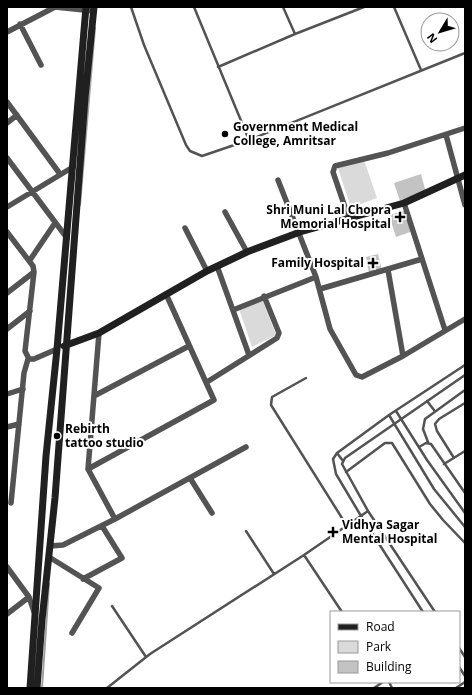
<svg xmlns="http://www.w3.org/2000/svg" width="472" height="695" font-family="'Open Sans',sans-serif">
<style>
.green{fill:#dadada}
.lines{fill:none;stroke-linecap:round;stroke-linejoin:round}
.stream{stroke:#a1a1a1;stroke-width:2}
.building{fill:#c3c3c3}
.lane{stroke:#535353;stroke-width:2.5}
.street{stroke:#535353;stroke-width:5.5}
.secondary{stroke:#202020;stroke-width:7}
.poi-dot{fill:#000;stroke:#fff;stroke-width:1.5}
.labels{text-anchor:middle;stroke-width:4;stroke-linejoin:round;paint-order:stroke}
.poi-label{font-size:12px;font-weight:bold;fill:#000;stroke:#fff;text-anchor:start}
</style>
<rect width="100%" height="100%" fill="#fff"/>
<path class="green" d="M364 160 377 198 351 208 338 168Z
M263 301 276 335 252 347 239 309Z"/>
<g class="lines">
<path class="stream" d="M80 205 95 28
M42 688 49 584"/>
</g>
<path class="building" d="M421 174 426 193 400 201 394 183Z
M406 210 413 231 396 237 389 215Z
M378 254 382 270 369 273 366 257Z"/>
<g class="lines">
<path class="lane" d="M131 7 144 45 186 145 190 151 202 156 249 140 465 53
M194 7 249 140
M283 7 295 34
M394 7 421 70
M218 67 295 34 364 7
M306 378 272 397 271 405 347 526
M427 401 434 410
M396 411 427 460 465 513
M389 415 434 489 465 527
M428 442 423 429 425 419 465 390
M419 447 426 443 431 444 465 493
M337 453 343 461
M454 458 437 431 435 424 439 419 465 403
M444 464 465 451
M346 472 385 443H392L430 504 443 520 465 543
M246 531 274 574
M304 555 342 612
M112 606 146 657
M423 612 361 516 336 474 333 459 337 453 389 415 465 365
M435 612 368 511 342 464 345 458 465 375
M459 648 465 657
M459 667 465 676
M389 682 392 688
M107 688 150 654 304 555 368 511
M374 688 383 682
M456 688 465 682"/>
<path class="street" d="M20 24 41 65
M7 32 55 7 94 11
M7 102 60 174
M7 123 17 115
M446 135 465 205
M7 158 67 238
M278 180 316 277 330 329 356 375 362 377 403 356 465 319
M404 203 445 330
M7 207 73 167
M225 212 247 252
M349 219 333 172 335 166 388 153 465 128
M185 228 207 271
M7 232 33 266 34 272 25 351 29 359H34L57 349
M30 260 55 223
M217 266 249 355
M388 270 403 356
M320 289 422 259
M7 293 34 272
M233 310 316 277
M7 329 30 311
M99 333 88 469 115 519
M207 382 277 338 279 333 264 296
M7 394 23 389
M94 396 189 346
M7 427 19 424
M88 469 214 400 166 294
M190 478 212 513
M11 503 24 373 28 359
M50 546 63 545 115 519 246 447
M49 557 99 588 72 633
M7 567 29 597 34 612
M83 579 122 558 102 526
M7 614 29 597"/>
<path class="secondary" d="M64 346 99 333 207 271 247 252 300 232 404 203 465 175
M30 688 46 456 57 349 86 7
M37 688 42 620 55 498 85 98 94 7"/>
</g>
<g class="poi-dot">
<circle cx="225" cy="134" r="4"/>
<path d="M398 211h4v4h4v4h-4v4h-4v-4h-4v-4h4z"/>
<path d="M371 257h4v4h4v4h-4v4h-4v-4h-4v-4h4z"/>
<circle cx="57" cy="436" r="4"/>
<path d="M331 526h4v4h4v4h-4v4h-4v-4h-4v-4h4z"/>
</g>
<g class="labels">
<g class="poi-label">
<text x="233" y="131">Government Medical<tspan x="233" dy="14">College, Amritsar</tspan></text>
<text x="391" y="214" text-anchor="end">Shri Muni Lal Chopra<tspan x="391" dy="14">Memorial Hospital</tspan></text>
<text x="364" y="267" text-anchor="end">Family Hospital</text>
<text x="65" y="433">Rebirth<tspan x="65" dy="14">tattoo studio</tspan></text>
<text x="342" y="529">Vidhya Sagar<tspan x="342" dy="14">Mental Hospital</tspan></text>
</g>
</g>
<rect width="472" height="695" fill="none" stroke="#000000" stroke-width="16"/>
<rect x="330" y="611" width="130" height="72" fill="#ffffff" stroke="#999999"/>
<rect x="338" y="624" width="20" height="6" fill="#202020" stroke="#999999"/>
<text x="366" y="631" font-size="12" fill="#000000">Road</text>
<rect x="338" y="641" width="20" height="12" fill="#dadada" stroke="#999999"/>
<text x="366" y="651" font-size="12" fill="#000000">Park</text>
<rect x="338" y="661" width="20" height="12" fill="#c3c3c3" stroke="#999999"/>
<text x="366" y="671" font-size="12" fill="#000000">Building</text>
<g transform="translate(440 32) rotate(232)"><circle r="19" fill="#ffffff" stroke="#999999"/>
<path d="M0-3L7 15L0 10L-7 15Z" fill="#000000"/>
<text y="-6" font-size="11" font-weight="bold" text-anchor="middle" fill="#000000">N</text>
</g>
</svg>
